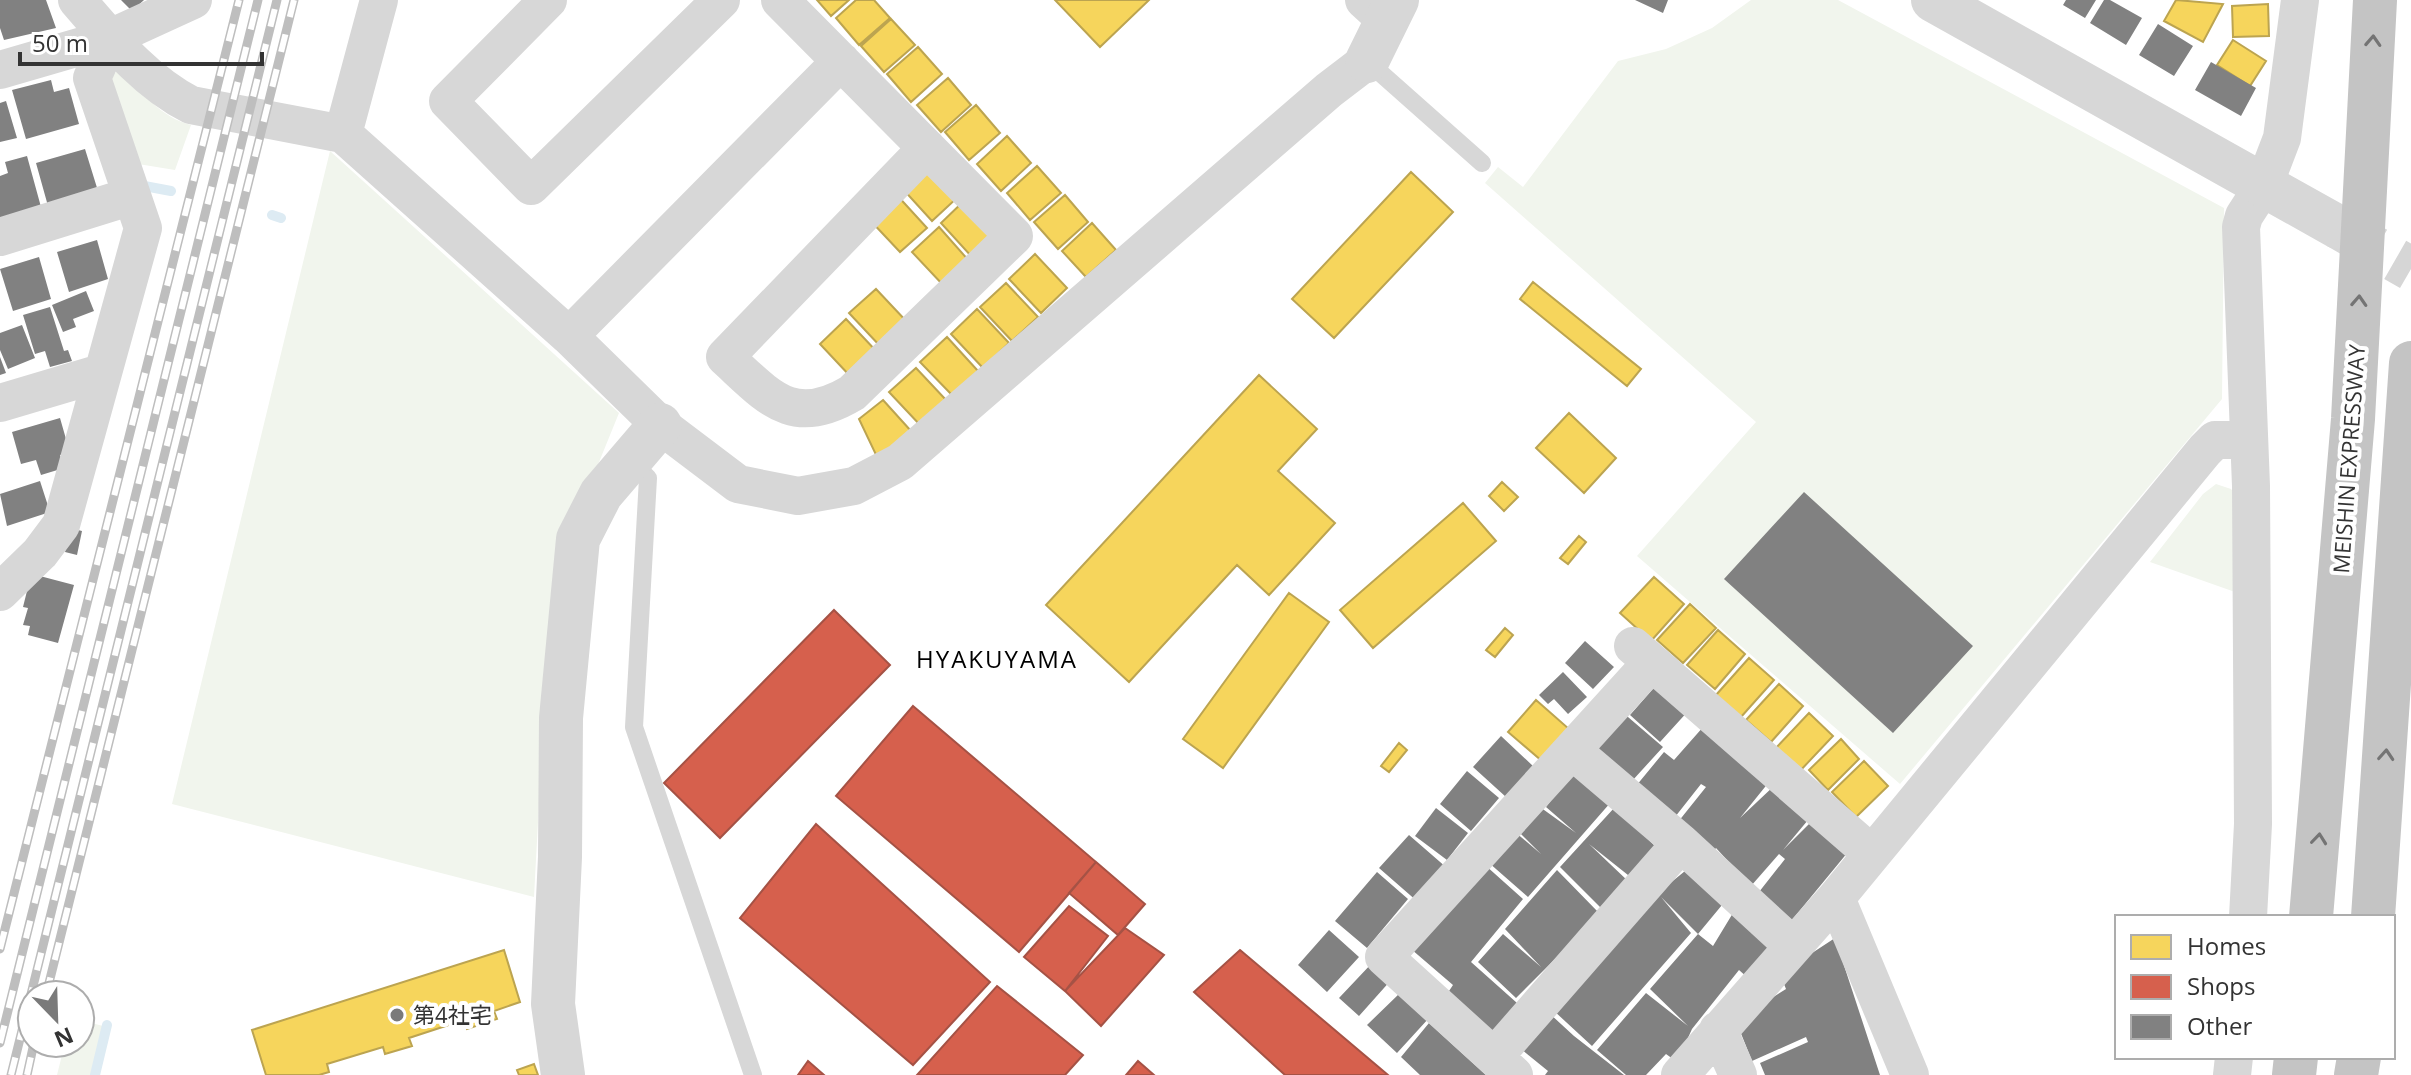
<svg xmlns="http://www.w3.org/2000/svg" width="2411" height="1075" font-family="'Open Sans','Noto Sans JP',sans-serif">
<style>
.green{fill:#f1f5ed}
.homes{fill:#f6d55c;stroke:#bca450;stroke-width:2}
.shops{fill:#d6604d;stroke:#a55245;stroke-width:2}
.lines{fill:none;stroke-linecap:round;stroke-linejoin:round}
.stream{stroke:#ddebf3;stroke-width:10}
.building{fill:#818181}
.tertiary-tunnel{stroke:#d6d6d6;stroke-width:44;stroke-dasharray:44 22;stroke-linecap:butt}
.service{stroke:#d7d7d7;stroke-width:18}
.minor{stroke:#d7d7d7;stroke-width:38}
.tertiary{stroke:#d7d7d7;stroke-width:44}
.motorway{stroke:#c4c4c4;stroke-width:44}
.rail-casing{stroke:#bebebe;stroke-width:9}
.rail{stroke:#fff;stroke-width:6;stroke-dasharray:18;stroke-linecap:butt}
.oneway{stroke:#747474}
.poi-dot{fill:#7a7a7a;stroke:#fff;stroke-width:3}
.labels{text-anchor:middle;stroke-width:8;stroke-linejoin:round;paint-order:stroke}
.street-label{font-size:22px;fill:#333;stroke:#fff}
.poi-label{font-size:22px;fill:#333;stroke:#fff;text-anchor:start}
.neighbourhood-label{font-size:24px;letter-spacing:2px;fill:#000;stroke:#fff}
</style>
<rect width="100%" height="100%" fill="#fff"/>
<path class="green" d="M1751 0H1838L2224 208 2222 399 1900 784 1637 556 1756 422 1485 183 1498 167 1523 187 1618 61 1666 49 1712 28Z
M122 70C143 93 160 117 191 125L175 170 132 163 106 89 114 73Z
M330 151 619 413 584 499 545 690 534 897 172 804Z
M2216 484 2231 489 2237 497 2235 592 2150 562 2203 494Z
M80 1020 103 1026 91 1075H57L65 1043H80Z"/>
<path class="homes" d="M817 0H849L831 16Z
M856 0H874L890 18 859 45 836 18Z
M1055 0H1149L1100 47Z
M2176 0 2223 4 2203 42 2164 21Z
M2268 4 2269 36 2233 37 2232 6Z
M891 19 915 45 884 72 861 46Z
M2233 40 2266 61 2250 86 2217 65Z
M918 47 942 74 911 102 887 74Z
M948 78 971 105 941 132 917 105Z
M976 105 1000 133 969 160 945 132Z
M1007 136 1031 163 1001 191 977 164Z
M927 162 959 196 932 221 901 187Z
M1037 166 1061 193 1030 220 1007 193Z
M1411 172 1453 212 1334 338 1292 299Z
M895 193 927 228 900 252 868 218Z
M1065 195 1088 222 1058 249 1034 222Z
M967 198 999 233 972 257 941 223Z
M1092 223 1116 250 1086 277 1062 251Z
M939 227 970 262 944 286 912 252Z
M1035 254 1067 288 1041 313 1009 279Z
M1533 282 1641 369 1627 386 1520 299Z
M1006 283 1038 317 1012 341 980 307Z
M876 289 908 323 881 347 849 313Z
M977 309 1009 343 983 368 951 334Z
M846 319 878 353 851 377 820 344Z
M947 337 978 371 952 395 920 362Z
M916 368 947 401 921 426 889 392Z
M1259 375 1317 429 1278 471 1335 523 1269 595 1237 565 1129 682 1046 605Z
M883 400 911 431 878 459 859 419Z
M1569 413 1616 458 1584 493 1536 448Z
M1502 482 1518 497 1504 511 1489 496Z
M1463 503 1496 541 1373 648 1340 610Z
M1579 536 1586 542 1568 564 1560 558Z
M1654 577 1684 604 1651 641 1620 613Z
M1289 593 1329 622 1223 768 1183 739Z
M1690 604 1716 628 1683 663 1657 640Z
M1505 628 1513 635 1495 657 1486 650Z
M1718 630 1745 654 1715 689 1687 665Z
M1749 658 1774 680 1741 717 1716 695Z
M1779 684 1803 706 1771 742 1746 720Z
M1536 700 1569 729 1542 761 1508 732Z
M1809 713 1833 736 1798 773 1774 750Z
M1841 739 1859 759 1828 790 1809 770Z
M1399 743 1407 750 1389 772 1381 766Z
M1864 761 1888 786 1856 817 1832 792Z
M504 950 520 1002 494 1011 497 1019 467 1029 464 1020 409 1038 412 1046 385 1054 383 1047 327 1064 329 1072 319 1075H266L252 1030Z
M534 1064 538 1075H519L517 1070Z"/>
<path class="shops" d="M834 610 890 665 720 838 664 783Z
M913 706 1096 862 1019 952 836 796Z
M816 824 990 982 913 1065 740 918Z
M1096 862 1145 904 1118 935 1069 893Z
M1069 906 1108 936 1065 991 1024 957Z
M1125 928 1164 955 1101 1026 1065 991Z
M1240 950 1388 1075H1285L1194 992Z
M997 986 1083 1055 1065 1075H917Z
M808 1061 824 1075H798Z
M1138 1061 1154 1075H1126Z"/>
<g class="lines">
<path class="stream" d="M139 185 171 191
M272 215 281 218
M95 1075 107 1025"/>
</g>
<path class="building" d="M0 0H46L56 28 4 40 0 28Z
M121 0H144L132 11Z
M1635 0H1668L1663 13Z
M2066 0H2096L2085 18 2063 5Z
M2104 0H2110L2142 18 2126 45 2090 23Z
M2158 24 2193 46 2174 76 2139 55Z
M2211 62 2256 88 2241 116 2195 90Z
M51 80 54 92 69 88 79 124 26 139 12 90Z
M6 101 17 138 0 142V103Z
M85 149 98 191 48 206 36 163Z
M27 156 41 207 0 219V176L8 173 5 162Z
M97 240 108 279 69 292 57 252Z
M39 257 51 299 13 311 0 269Z
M86 291 94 311 73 319 76 327 63 332 52 305Z
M50 307 64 351 68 350 72 361 50 367 45 351 35 354 23 315Z
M22 325 35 358 8 369 0 350V333Z
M0 357 6 373 0 375Z
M60 418 70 453 60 455 64 468 41 475 36 460 21 464 12 432Z
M40 481 50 512 7 526 0 494Z
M1804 492 1973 646 1893 733 1724 579Z
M70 528 82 531 77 555 65 552Z
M36 575 74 585 58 643 28 635 30 626 23 625 28 608 23 607 29 583Z
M1585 641 1614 667 1593 689 1565 663Z
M1563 672 1587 697 1568 714 1554 699 1548 704 1539 695Z
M1659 682 1690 709 1660 742 1630 715Z
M1621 711 1663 747 1632 781 1591 745Z
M1704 726 1769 782 1740 818 1775 785 1808 820 1783 850 1812 821 1848 852 1792 920 1759 892 1785 859 1779 854 1751 886 1716 848 1712 853 1678 822 1706 787 1701 784 1675 817 1636 786 1664 752 1674 760Z
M1501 736 1533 766 1506 797 1473 767Z
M1467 771 1499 798 1471 831 1440 804Z
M1573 771 1611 802 1528 897 1488 862 1515 832 1541 854 1519 832 1540 807 1576 833 1546 807Z
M1615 807 1656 847 1633 879 1589 844 1629 882 1605 912 1560 867Z
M1436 808 1468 833 1447 860 1415 836Z
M1409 835 1447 868 1418 902 1379 868Z
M1485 865 1523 899 1471 962 1517 1003 1492 1036 1445 997 1453 985 1411 949Z
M1557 870 1600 914 1516 998 1478 962 1503 934 1541 967 1505 929Z
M1685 871 1722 905 1698 934 1661 897 1691 933 1592 1046 1553 1010 1658 893Z
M1377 872 1408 899 1367 948 1335 921Z
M1733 913 1773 947 1748 978 1739 970 1692 1029 1677 1062 1666 1054 1646 1075H1626L1597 1050 1646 993 1688 1026 1650 989 1698 934 1713 946Z
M1329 930 1359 957 1327 992 1298 965Z
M1835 938 1880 1075H1765L1760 1063 1808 1042 1806 1037 1752 1061 1736 1021 1786 989 1780 974Z
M1373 962 1392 979 1359 1016 1339 998Z
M1401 992 1429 1018 1397 1053 1367 1025Z
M1549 1013 1574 1036 1624 1075H1545L1548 1071 1521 1049Z
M1429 1023 1486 1075H1420L1401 1057Z"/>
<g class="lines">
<path class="tertiary-tunnel" d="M2338 227 2411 269"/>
<path class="service" d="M1367 61 1482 163
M629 459 648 478 634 727 753 1075"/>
<path class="minor" d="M77 0C110 38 145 82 191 105L343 134 569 336 660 425 738 484 798 496 854 486 900 462 1329 90 1367 61
M548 0 448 101 531 186 721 0
M780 0 1014 236 852 393C792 429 768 396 725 357L927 148
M1364 0 1387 21
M0 70 110 38 193 0
M343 134 379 0
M0 237 132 196
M569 336 841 61
M0 403 101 373
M0 592 40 553 61 525 143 228 92 78 110 38
M1633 646 1872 854
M1574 752 1681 843 1793 946
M1836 898 1910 1075
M2248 917 2253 824 2251 486 2241 227 2244 216 2264 185 2282 138 2300 0
M1718 1030 1738 1075
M1494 1057 1681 843
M1514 1075 1384 957 1651 663
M1680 1075 1836 898 2205 450 2215 440H2247
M2232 1075 2234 1057"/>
<path class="tertiary" d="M1933 0 2338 227
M1367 61 1397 0
M563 1075 553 1004 560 857 561 718 578 539 601 494 660 425"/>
<path class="motorway" d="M2311 917 2353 419 2375 0
M2373 917 2411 363
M2294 1075 2296 1057
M2356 1075 2359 1057"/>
<defs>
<path id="rail" d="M0 949 239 0
M46 995 294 0
M0 1043 258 0
M11 1075 277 0
M27 1075 34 1043"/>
</defs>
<use href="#rail" class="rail-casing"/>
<use href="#rail" class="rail"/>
</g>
<defs><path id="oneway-chevron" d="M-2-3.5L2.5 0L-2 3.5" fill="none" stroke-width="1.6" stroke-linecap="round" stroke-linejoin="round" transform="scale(2)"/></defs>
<g class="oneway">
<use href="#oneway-chevron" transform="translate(2373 41) rotate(-87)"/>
<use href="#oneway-chevron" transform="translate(2359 301) rotate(-87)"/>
<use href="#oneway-chevron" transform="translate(2386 755) rotate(-86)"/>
<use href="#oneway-chevron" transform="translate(2319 839) rotate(-84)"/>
</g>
<circle class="poi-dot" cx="397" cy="1015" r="8"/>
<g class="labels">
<g class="street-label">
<text transform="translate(2349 459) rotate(-86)" y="8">MEISHIN EXPRESSWAY</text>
</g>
<g class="poi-label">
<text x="413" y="1023">第4社宅</text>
</g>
<g class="neighbourhood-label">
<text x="997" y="668">HYAKUYAMA</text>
</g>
</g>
<rect x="2115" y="915" width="280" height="144" fill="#ffffff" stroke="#adadad" stroke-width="2"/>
<rect x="2131" y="935" width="40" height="24" fill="#f6d55c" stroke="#adadad" stroke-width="2"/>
<text x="2187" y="955" font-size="24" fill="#333333">Homes</text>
<rect x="2131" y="975" width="40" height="24" fill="#d6604d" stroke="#adadad" stroke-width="2"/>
<text x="2187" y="995" font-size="24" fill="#333333">Shops</text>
<rect x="2131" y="1015" width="40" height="24" fill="#818181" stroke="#adadad" stroke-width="2"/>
<text x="2187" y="1035" font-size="24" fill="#333333">Other</text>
<g transform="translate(56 1019) rotate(157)"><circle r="38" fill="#ffffff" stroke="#adadad" stroke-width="2"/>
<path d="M0-6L14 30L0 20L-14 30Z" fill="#7a7a7a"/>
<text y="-12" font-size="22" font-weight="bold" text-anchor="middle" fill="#333333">N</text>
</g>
<path d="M20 52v12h242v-12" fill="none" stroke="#333333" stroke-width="4"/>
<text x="32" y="52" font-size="24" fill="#333333" stroke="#ffffff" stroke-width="6" paint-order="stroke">50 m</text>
</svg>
